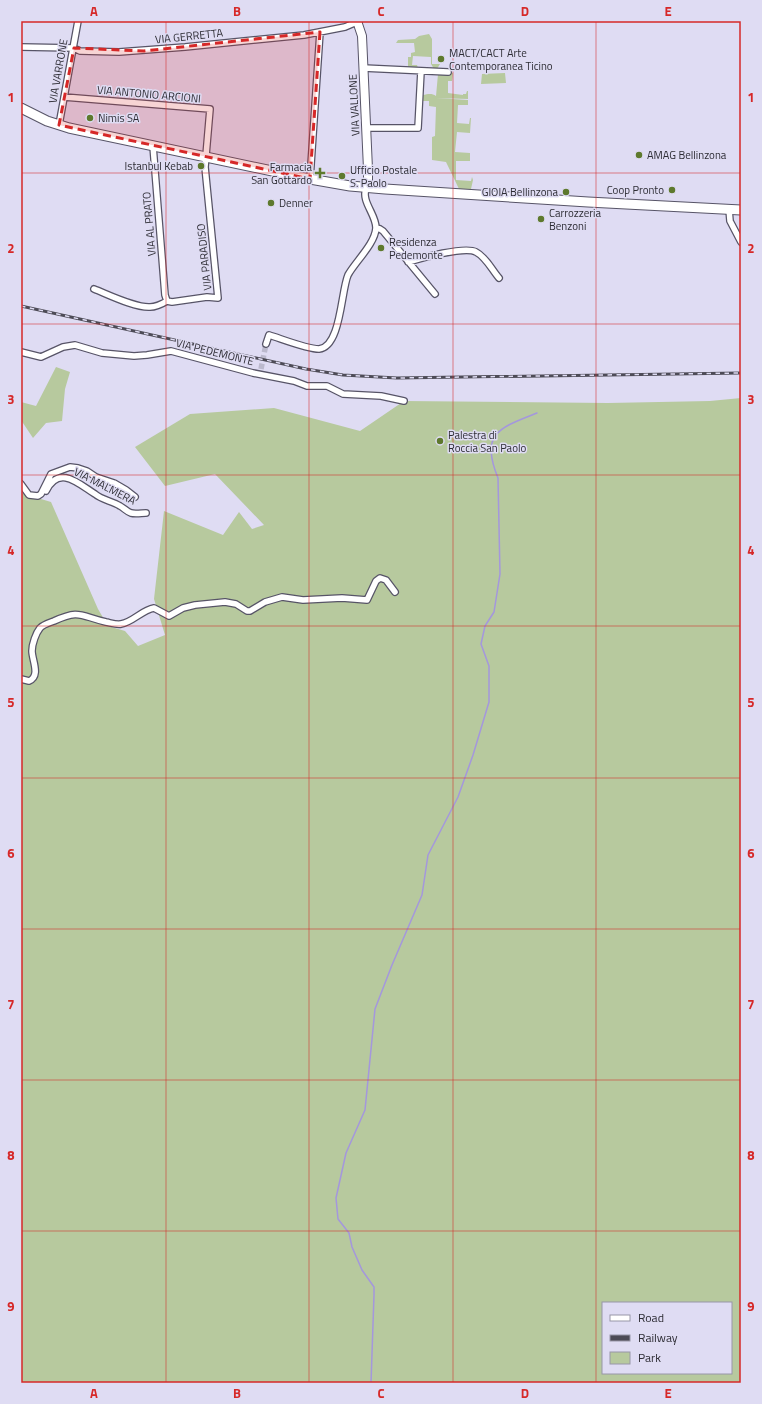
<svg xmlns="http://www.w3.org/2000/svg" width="762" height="1404" font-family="'Titillium Web',sans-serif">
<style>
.green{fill:#b7c99e;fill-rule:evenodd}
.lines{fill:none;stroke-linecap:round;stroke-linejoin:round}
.stream{stroke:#a497dd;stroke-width:1.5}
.street-tunnel{stroke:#bbb9cd;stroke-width:5.5;stroke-dasharray:5.5 3;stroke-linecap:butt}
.street-casing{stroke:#575467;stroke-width:8}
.secondary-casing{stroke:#575467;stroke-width:10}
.primary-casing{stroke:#575467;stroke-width:11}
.street{stroke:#fff;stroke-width:5.5}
.secondary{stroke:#fff;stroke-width:8}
.primary{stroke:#fff;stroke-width:9}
.rail-casing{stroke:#4d4b56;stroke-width:3}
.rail{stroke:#dfdcf3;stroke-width:1.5;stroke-dasharray:4.5;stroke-linecap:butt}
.marked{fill:#d62828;fill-opacity:0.2;stroke:#d62828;stroke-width:3;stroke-dasharray:8 5;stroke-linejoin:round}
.grid{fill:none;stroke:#d62828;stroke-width:1;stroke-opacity:0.55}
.poi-dot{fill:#5e792d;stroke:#dfdcf3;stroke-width:1.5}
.labels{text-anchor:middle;stroke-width:3;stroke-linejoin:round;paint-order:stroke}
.street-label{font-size:11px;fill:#2d2c34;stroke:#dfdcf3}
.poi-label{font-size:11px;fill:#2d2c34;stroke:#dfdcf3;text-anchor:start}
.neatline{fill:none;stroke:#d62828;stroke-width:1.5}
.grid-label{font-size:13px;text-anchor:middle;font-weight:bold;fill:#d62828}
</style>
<rect width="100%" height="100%" fill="#dfdcf3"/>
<path class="green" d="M429 34 432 39V64H440L437 69H434L431 64V57L413 56 412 65H417L418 68H408V57H411V53L415 52 414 43H396L398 40 415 39 419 36Z
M440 73H453L452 81H448V93L463 95V94H466L467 91H468V99L436 98 468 100V105H458L457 123 469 124 470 118H471L470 133 457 132 455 152 470 153V161H456V180L471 181 472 177 473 180 471 189H459L446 162 432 160V137L435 136 436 107 429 106V101H422L423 95C428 94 432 93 436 96L438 74Z
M505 73 506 83 481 84 482 74Z
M56 367 70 372 65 389 62 421 46 423 33 438 21 420V402L36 406Z
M741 398V1383H21V493L51 502 98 609 108 626 125 631 138 646 165 635 154 599 164 511 223 535 239 512 252 529 264 525 215 474 165 486 135 447 190 414 274 408 360 431 404 401 608 403 710 401ZM603 1303H731V1373H603Z"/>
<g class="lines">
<path class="stream" d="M371 1383 374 1295V1287L362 1270 352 1247 349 1233 338 1219 336 1198 346 1153 365 1110 375 1009 392 965 422 895 428 855 458 797 473 755 489 702V666L481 644 485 626 494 612 500 574 498 478C480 433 499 428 537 413"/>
<path class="street-tunnel" d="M261 369 266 344"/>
<defs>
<path id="street" d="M21 47 74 48 80 51 119 52 185 47 304 35 345 27 359 21
M363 68 448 72
M64 97 210 109 205 167 218 298 207 297 172 302 167 301C162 304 156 307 150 307 135 308 107 294 94 289
M59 125 78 21
M366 128H418L421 71
M153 146 165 295 167 301
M310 179 320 32
M729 209 730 221 741 242
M376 228 380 229 383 231 435 294
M408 262C421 258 465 246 476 252 486 257 492 270 499 278
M266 344 269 335C282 339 307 349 319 349 341 347 341 291 348 275 355 262 375 244 376 228 376 214 361 202 366 188
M21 352 41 357 63 347 75 345 102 353 134 356 147 355 171 351 253 373 294 381 307 386H327L343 394 381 396 404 401
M21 484 29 495 38 496 41 494 51 474 70 467 78 468 87 471 96 477 114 483 126 490 135 497
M46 491C59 464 79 484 95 494 102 500 112 501 120 506 124 508 127 512 131 513 135 514 142 513 146 513
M21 679 29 681C41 676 32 660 32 651 32 644 36 633 40 628 44 624 49 623 54 621 80 609 80 616 106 622 111 623 117 625 121 624 133 622 142 610 154 608L169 616 183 608 195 605 225 602 236 604 247 611H250L265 602 282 597 303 600 342 598 367 600 376 581 380 578 386 580 395 592"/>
<path id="secondary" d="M357 21 362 36 368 169V180L366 188"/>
<path id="primary" d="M21 108 47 121 69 128 310 179 350 186 385 189 588 202 741 210"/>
</defs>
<use href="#street" class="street-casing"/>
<use href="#secondary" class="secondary-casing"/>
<use href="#primary" class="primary-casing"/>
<use href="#street" class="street"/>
<use href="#secondary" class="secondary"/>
<use href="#primary" class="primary"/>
<defs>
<path id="rail" d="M21 306 306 369 343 375 397 378 741 373"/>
</defs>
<use href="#rail" class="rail-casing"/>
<use href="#rail" class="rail"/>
</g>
<path class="marked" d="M320 32 310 179 59 125 74 48 144 51Z"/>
<path class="grid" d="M166 21V1383M309 21V1383M453 21V1383M596 21V1383M21 173H741M21 324H741M21 475H741M21 626H741M21 778H741M21 929H741M21 1080H741M21 1231H741"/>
<g class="poi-dot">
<circle cx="441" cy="59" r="4"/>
<circle cx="90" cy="118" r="4"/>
<circle cx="639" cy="155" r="4"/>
<circle cx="201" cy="166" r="4"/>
<path d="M318 167h4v4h4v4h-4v4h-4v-4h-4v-4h4z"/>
<circle cx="342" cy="176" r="4"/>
<circle cx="672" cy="190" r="4"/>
<circle cx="566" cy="192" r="4"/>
<circle cx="271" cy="203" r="4"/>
<circle cx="541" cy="219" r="4"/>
<circle cx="381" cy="248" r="4"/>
<circle cx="440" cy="441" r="4"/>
</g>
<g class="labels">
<g class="street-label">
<text transform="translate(189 36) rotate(-6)" y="4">VIA GERRETTA</text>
<text transform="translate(58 71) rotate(-80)" y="4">VIA VARRONE</text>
<text transform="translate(149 94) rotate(5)" y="4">VIA ANTONIO ARCIONI</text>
<text transform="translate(354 105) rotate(-93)" y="4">VIA VALLONE</text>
<text transform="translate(149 224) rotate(-95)" y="4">VIA AL PRATO</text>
<text transform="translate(204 257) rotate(-96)" y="4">VIA PARADISO</text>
<text transform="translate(215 352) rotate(14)" y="4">VIA PEDEMONTE</text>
<text transform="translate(105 486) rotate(27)" y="4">VIA MALMERA</text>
</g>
<g class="poi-label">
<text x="449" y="57">MACT/CACT Arte<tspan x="449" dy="13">Contemporanea Ticino</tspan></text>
<text x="98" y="122">Nimis SA</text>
<text x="647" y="159">AMAG Bellinzona</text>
<text x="193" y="170" text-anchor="end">Istanbul Kebab</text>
<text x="312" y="171" text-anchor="end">Farmacia<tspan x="312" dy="13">San Gottardo</tspan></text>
<text x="350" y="174">Ufficio Postale<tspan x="350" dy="13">S. Paolo</tspan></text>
<text x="664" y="194" text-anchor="end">Coop Pronto</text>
<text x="558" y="196" text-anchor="end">GIOIA Bellinzona</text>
<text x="279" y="207">Denner</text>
<text x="549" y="217">Carrozzeria<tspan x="549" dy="13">Benzoni</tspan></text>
<text x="389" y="246">Residenza<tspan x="389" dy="13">Pedemonte</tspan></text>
<text x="448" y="439">Palestra di<tspan x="448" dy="13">Roccia San Paolo</tspan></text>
</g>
</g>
<rect width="762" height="1404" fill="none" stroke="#dfdcf3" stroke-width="44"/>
<rect x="602" y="1302" width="130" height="72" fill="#dfdcf3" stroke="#9896a7"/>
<rect x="610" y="1315" width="20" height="6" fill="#ffffff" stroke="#9896a7"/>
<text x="638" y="1322" font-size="12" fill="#2d2c34">Road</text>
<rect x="610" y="1335" width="20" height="6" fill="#4d4b56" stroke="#9896a7"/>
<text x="638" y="1342" font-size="12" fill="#2d2c34">Railway</text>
<rect x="610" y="1352" width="20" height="12" fill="#b7c99e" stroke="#9896a7"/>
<text x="638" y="1362" font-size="12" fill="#2d2c34">Park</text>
<rect x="22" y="22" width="718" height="1360" class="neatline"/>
<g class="grid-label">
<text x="94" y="16">A</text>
<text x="237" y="16">B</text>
<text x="381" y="16">C</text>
<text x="525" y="16">D</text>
<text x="668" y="16">E</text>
<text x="11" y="102">1</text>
<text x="751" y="102">1</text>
<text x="11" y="253">2</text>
<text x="751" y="253">2</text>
<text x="11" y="404">3</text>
<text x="751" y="404">3</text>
<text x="11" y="555">4</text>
<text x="751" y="555">4</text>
<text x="11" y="707">5</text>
<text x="751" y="707">5</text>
<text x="11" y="858">6</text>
<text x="751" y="858">6</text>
<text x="11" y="1009">7</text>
<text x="751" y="1009">7</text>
<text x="11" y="1160">8</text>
<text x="751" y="1160">8</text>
<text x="11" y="1311">9</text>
<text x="751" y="1311">9</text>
<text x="94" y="1398">A</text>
<text x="237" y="1398">B</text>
<text x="381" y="1398">C</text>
<text x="525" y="1398">D</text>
<text x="668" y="1398">E</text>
</g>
</svg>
